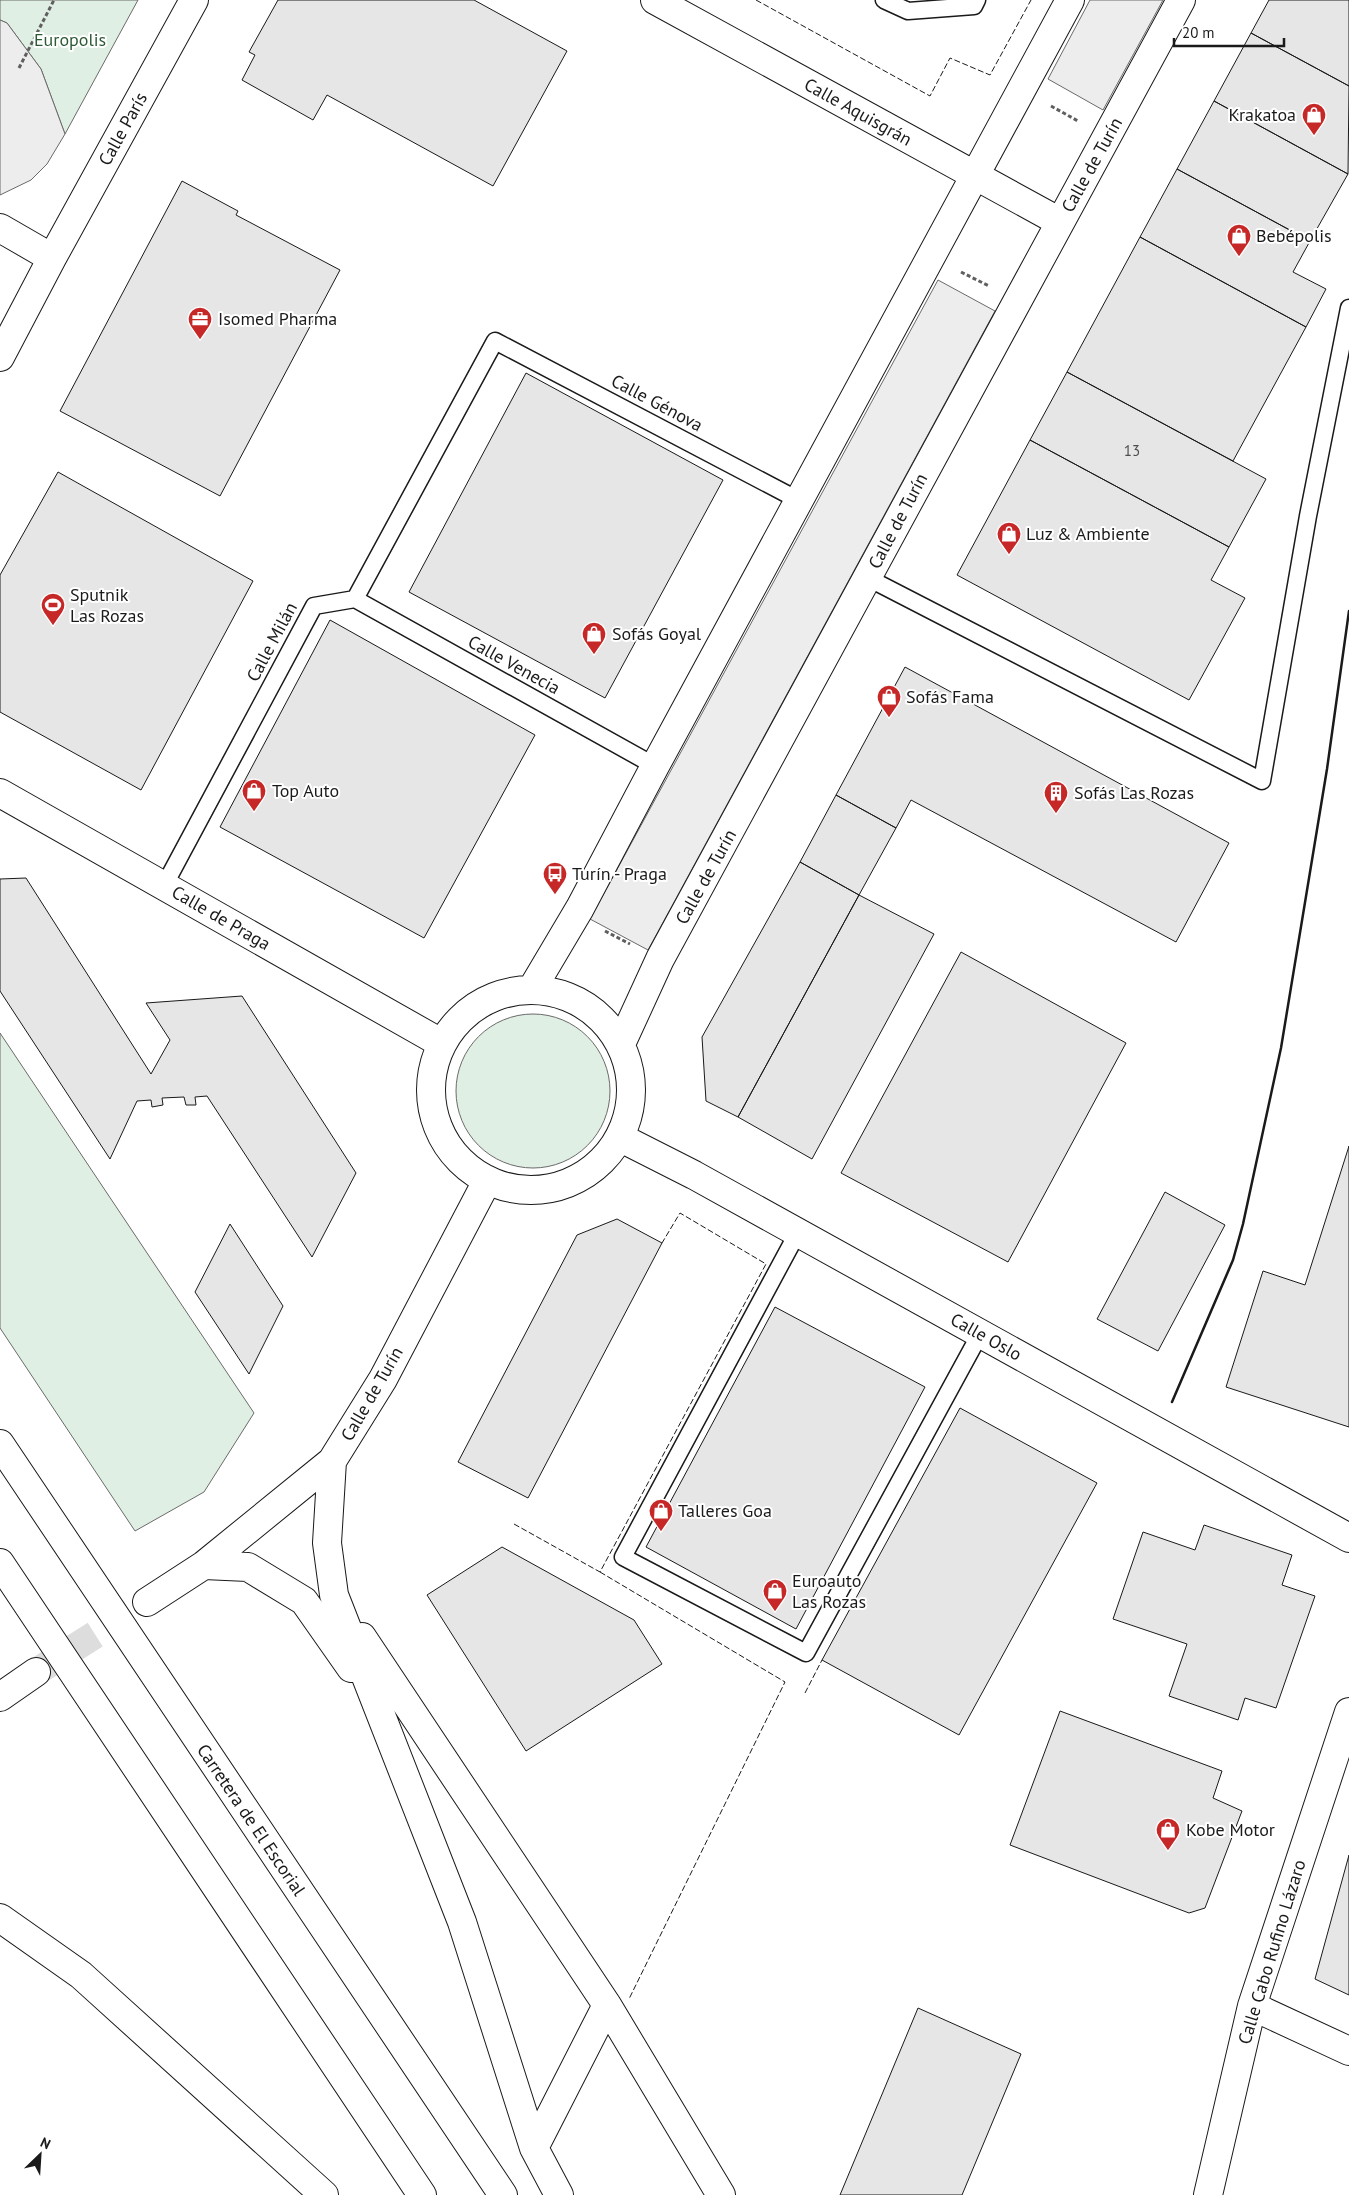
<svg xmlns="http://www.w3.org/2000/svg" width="1349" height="2195" font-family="'PT Sans',sans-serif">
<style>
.green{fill:#e0efe3;stroke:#6a6a6a}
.parking{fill:#ededed;stroke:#6a6a6a}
.building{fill:#e6e6e6;stroke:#1a1a1a}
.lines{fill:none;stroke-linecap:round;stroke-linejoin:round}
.street-tunnel{stroke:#ddd;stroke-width:28;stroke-dasharray:28 14;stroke-linecap:butt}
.lane-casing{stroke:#1a1a1a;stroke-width:19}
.street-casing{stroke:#1a1a1a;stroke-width:30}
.highway-casing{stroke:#1a1a1a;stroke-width:30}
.path{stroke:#5f5f5f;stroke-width:3;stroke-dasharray:4 2.5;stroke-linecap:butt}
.lane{stroke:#fff;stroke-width:16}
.street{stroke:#fff;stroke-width:28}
.highway{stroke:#fff;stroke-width:28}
.fence{stroke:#1a1a1a;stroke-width:1;stroke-dasharray:6 2.5;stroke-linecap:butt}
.wall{stroke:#1a1a1a;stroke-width:2.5}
.labels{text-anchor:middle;stroke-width:4;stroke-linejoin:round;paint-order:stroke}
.number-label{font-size:15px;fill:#4d4d4d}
.park-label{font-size:18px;fill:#2b5a34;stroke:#fff}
.street-label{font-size:18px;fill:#1a1a1a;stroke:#fff}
.poi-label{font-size:18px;fill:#1a1a1a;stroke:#fff;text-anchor:start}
</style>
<rect width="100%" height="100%" fill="#fff"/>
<path class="green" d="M0 0H138L65 134 41 69 7 23 0 20Z
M456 1091a77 77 0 1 1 154 0a77 77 0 1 1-154 0Z
M0 1033 254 1413 204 1492 135 1531 0 1328Z"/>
<path class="parking" d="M1090 0H1163L1103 110 1048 79Z
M0 20 7 23 41 69 65 134 47 164 31 180 0 195Z
M938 280 995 311 648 950 590 919Z"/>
<path class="building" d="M278 0H474L567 51 493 186 327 95 313 120 242 80 255 55 249 52Z
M1269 0H1349V86L1251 33Z
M1251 33 1349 86 1348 174 1214 101Z
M1214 101 1348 174 1310 241 1177 169Z
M1177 169 1310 241 1293 272 1326 289 1306 327 1140 237Z
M182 181 238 211 236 215 340 270 220 496 60 411Z
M1140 237 1306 327 1233 461 1067 372Z
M1067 372 1266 479 1229 547 1030 440Z
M526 373 723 480 605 698 409 592Z
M1030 440 1229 547 1211 580 1245 598 1189 700 957 575Z
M58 472 253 581 141 790 0 712V575Z
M330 620 535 735 424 938 220 827Z
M905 667 1229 843 1176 942 911 800 896 828 836 795Z
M836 795 896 828 859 895 800 862Z
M800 862 859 895 738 1117 706 1101 702 1037Z
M26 878 151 1074 170 1040 146 1003 242 996 356 1173 312 1257 207 1096 195 1097 196 1105H186L184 1097 162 1098 163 1105 152 1107 151 1100 137 1101 110 1159 0 991V879Z
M859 895 934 934 812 1159 738 1117Z
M961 952 1126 1043 1008 1262 841 1173Z
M1349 1146V1427L1226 1387 1263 1271 1305 1285Z
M1165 1192 1225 1225 1158 1351 1097 1319Z
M617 1219 662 1243 528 1498 458 1462 577 1235Z
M230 1224 283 1306 249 1374 195 1292Z
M775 1307 925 1387 796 1629 646 1547Z
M960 1408 1097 1483 959 1735 822 1660Z
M1204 1525 1292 1555 1282 1585 1315 1596 1276 1708 1245 1698 1238 1720 1169 1696 1187 1644 1113 1619 1143 1532 1195 1550Z
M502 1547 634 1620 662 1664 526 1751 427 1595Z
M1060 1711 1222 1771 1213 1798 1242 1811 1205 1908 1189 1913 1010 1845Z
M1349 1855V1995L1315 1979Z
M918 2008 1021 2054 962 2195H840Z"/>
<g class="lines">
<path class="street-tunnel" d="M36 1672 147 1602"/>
<defs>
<path id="lane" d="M884 0 908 11 974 6 977 0
M868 578 1262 781 1308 516 1349 308
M355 599 655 766
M164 886 314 606 355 599 495 341 800 501
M798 1232 623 1557 806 1653 980 1334"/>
<path id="street" d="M655 0 1060 222
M0 228 52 258
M0 357 52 258 194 0
M0 793 441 1043
M532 989 580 908 655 766 1070 0
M431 1090a100 100 0 1 1 200 0a100 100 0 1 1-200 0Z
M621 1044 660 959 1181 0
M621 1138 694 1175 1349 1538
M332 1461 327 1543 334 1595 462 1922 534 2148 559 2195
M204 1565 248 1567 304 1601 351 1668
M147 1602 204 1565 332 1461 383 1379 487 1181
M362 1637 607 2005 721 2195
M0 1697 36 1672
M1252 2006 1349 2051
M534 2148 607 2005
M1208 2195 1252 2006 1349 1712"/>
<path id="highway" d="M0 1444 503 2195
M0 1563 422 2195
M0 1918 81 1975 324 2195"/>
</defs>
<use href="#lane" class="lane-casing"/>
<use href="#street" class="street-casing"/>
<use href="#highway" class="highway-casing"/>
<path class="path" d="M19 68 54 0
M1051 106 1078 121
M961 272 989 286
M605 931 630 944"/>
<use href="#lane" class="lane"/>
<use href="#street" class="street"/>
<use href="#highway" class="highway"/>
<path class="fence" d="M756 0 930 96 950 58 990 75 1031 0
M514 1524 600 1572 766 1264 680 1213 662 1243
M600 1572 785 1682 629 1999
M805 1693 822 1660"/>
<path class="wall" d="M1172 1402 1233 1260 1243 1224 1281 1048 1327 769 1349 611"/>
</g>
<defs>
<symbol id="shop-pin" viewBox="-11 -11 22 30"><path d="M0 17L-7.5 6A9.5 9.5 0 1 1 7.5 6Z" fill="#c62828" stroke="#fff"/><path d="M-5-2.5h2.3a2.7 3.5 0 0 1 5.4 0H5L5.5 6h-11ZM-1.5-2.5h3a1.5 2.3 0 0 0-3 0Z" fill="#fff"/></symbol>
<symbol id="office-pin" viewBox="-11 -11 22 30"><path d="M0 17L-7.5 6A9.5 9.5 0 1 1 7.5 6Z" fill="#c62828" stroke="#fff"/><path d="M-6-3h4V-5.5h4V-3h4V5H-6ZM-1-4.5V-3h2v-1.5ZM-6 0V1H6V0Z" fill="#fff"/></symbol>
<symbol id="stadium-pin" viewBox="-11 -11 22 30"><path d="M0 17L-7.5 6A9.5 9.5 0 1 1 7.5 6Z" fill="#c62828" stroke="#fff"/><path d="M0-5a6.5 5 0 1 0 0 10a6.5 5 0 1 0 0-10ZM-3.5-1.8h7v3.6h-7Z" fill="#fff"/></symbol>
<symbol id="building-pin" viewBox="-11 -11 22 30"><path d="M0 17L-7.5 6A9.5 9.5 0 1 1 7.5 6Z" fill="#c62828" stroke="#fff"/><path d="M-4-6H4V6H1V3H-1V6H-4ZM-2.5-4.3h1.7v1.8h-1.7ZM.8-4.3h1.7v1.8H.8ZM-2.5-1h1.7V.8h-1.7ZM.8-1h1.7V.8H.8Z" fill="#fff"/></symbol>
<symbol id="bus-pin" viewBox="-11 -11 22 30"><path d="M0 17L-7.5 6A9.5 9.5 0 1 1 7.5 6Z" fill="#c62828" stroke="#fff"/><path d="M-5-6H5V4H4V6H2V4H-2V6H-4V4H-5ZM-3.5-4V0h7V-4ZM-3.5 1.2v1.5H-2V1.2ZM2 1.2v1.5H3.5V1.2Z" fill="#fff"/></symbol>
</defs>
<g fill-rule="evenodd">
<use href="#shop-pin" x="1300" y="101" width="28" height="38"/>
<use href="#shop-pin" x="1225" y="222" width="28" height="38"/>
<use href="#office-pin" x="186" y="305" width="28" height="38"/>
<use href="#shop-pin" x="995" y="520" width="28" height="38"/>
<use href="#stadium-pin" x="39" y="591" width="28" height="38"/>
<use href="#shop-pin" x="580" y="620" width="28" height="38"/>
<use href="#shop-pin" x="875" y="683" width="28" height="38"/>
<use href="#shop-pin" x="240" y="777" width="28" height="38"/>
<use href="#building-pin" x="1042" y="779" width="28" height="38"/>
<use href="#bus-pin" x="541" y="860" width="28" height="38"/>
<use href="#shop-pin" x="647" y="1497" width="28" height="38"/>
<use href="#shop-pin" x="761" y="1577" width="28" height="38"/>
<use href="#shop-pin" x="1154" y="1816" width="28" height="38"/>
</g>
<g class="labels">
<g class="number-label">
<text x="1132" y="456">13</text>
</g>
<g class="park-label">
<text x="70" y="46">Europolis</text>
</g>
<g class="street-label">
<text transform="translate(858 112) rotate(29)" y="6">Calle Aquisgrán</text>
<text transform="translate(123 129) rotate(-61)" y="6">Calle París</text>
<text transform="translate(1092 165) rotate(-61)" y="6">Calle de Turín</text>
<text transform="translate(657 403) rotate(28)" y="6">Calle Génova</text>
<text transform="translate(898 521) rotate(-62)" y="6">Calle de Turín</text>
<text transform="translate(272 642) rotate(-62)" y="6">Calle Milán</text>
<text transform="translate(514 665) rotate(29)" y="6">Calle Venecia</text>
<text transform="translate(706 877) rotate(-61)" y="6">Calle de Turín</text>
<text transform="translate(221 918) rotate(30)" y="6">Calle de Praga</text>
<text transform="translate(986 1337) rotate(29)" y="6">Calle Oslo</text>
<text transform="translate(372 1394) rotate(-60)" y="6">Calle de Turín</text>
<text transform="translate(251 1820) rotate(56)" y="6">Carretera de El Escorial</text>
<text transform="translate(1272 1952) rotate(-73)" y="6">Calle Cabo Rufino Lázaro</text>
</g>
<g class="poi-label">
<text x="1296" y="121" text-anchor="end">Krakatoa</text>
<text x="1256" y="242">Bebépolis</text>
<text x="218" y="325">Isomed Pharma</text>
<text x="1026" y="540">Luz &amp; Ambiente</text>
<text x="70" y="601">Sputnik<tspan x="70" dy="21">Las Rozas</tspan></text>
<text x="612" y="640">Sofás Goyal</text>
<text x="906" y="703">Sofás Fama</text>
<text x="272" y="797">Top Auto</text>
<text x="1074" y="799">Sofás Las Rozas</text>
<text x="572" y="880">Turín - Praga</text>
<text x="678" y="1517">Talleres Goa</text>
<text x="792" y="1587">Euroauto<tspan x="792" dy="21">Las Rozas</tspan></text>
<text x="1186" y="1836">Kobe Motor</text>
</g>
</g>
<g transform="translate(40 2155) rotate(25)" stroke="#ffffff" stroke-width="4" paint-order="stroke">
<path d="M0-4L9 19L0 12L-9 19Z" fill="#1a1a1a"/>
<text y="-8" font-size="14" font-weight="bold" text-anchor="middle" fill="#1a1a1a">N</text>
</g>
<path d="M1174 38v8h110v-8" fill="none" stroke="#1a1a1a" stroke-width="2.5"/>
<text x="1182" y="38" font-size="15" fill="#1a1a1a" stroke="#ffffff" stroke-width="4" paint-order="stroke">20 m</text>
</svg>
